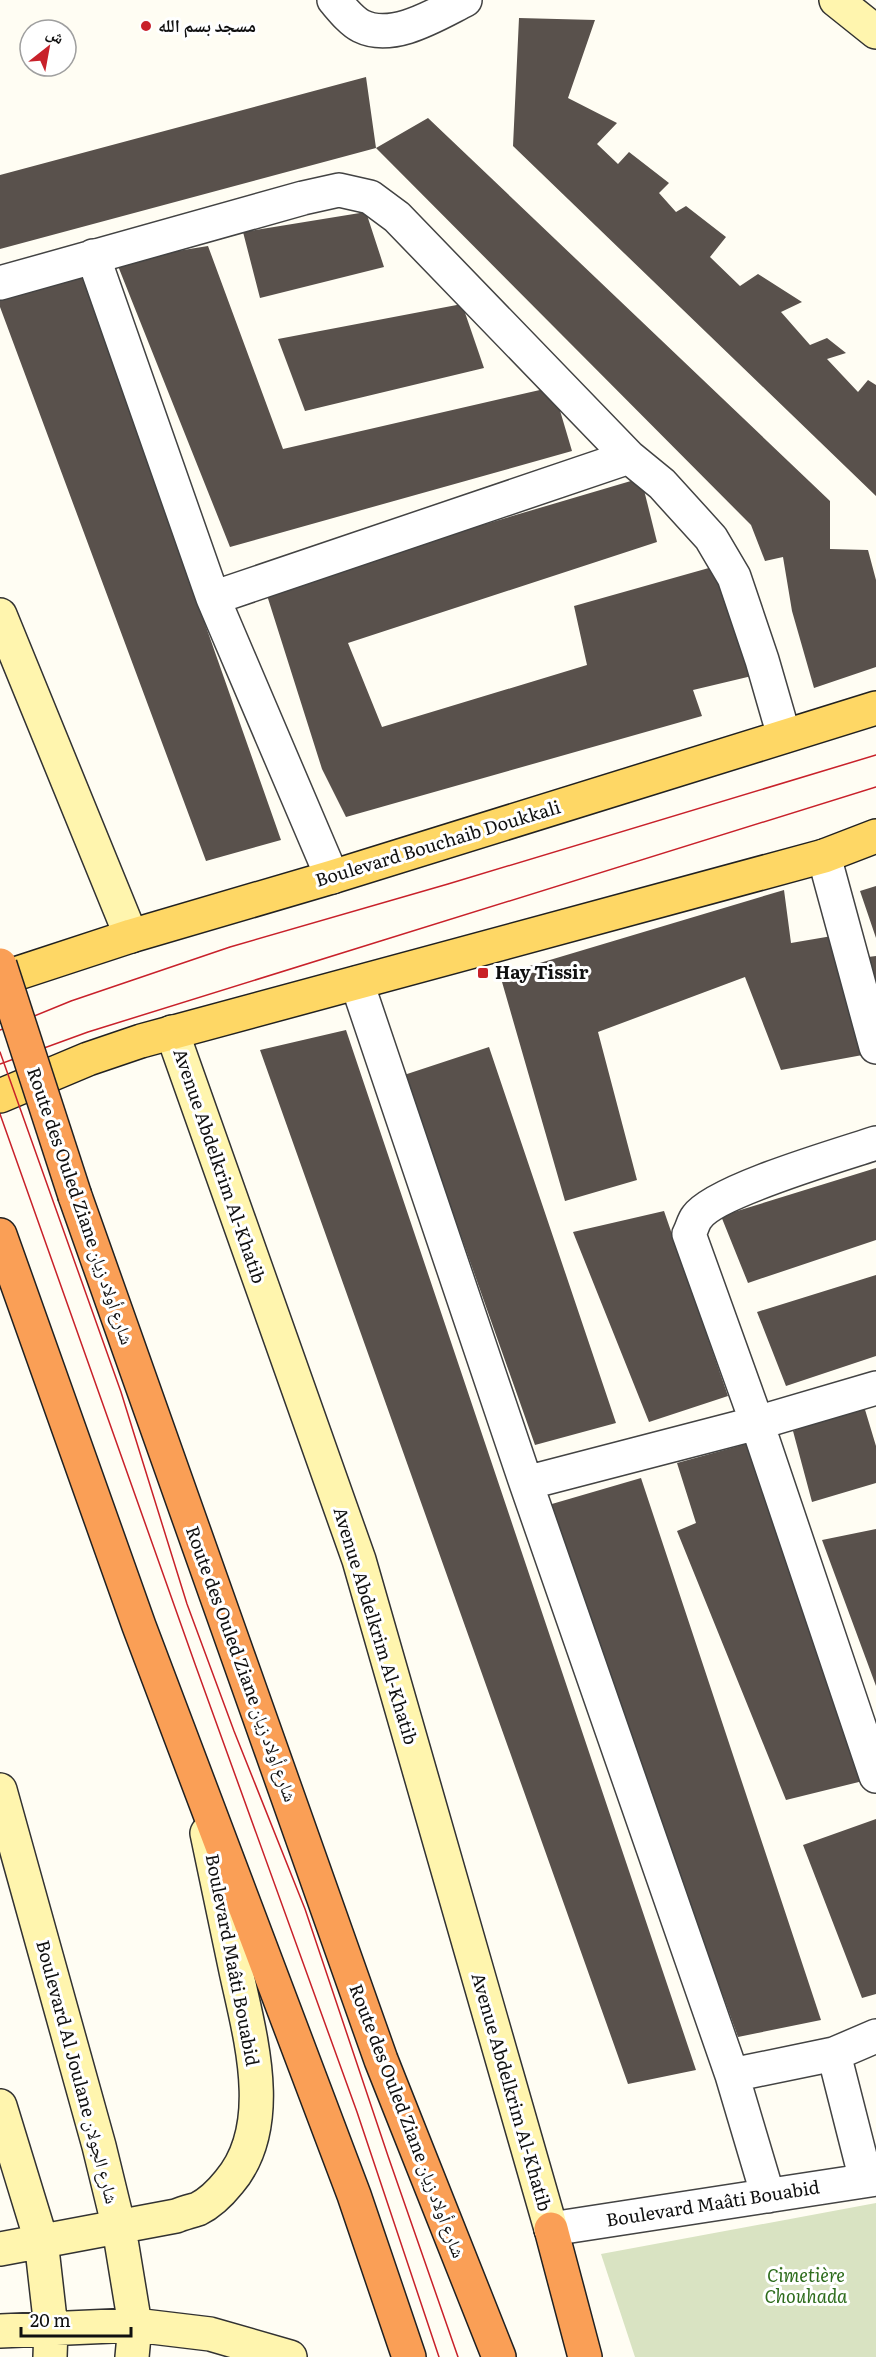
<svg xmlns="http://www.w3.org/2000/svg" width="876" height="2357" font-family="Literata,'Noto Naskh Arabic',serif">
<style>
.cemetery{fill:#d9e3c2}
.building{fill:#59514c}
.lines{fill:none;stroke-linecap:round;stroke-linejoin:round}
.street-casing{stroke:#434343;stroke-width:36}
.secondary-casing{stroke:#323232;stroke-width:36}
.primary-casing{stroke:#212121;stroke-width:36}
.highway-casing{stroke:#212121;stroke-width:36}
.street{stroke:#fff;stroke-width:33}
.secondary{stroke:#fff5ae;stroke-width:33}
.primary{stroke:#fed765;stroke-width:33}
.highway{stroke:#fa9f56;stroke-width:33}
.tram{stroke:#c8212a;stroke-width:1.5}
.highway-bridge-casing{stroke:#212121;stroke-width:36;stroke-linecap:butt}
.highway-bridge{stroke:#fa9f56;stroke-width:33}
.poi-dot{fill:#c8212a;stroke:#fff;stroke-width:2}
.labels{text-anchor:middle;stroke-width:6;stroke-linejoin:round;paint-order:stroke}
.poi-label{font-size:18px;font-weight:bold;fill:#101010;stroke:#fff;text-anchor:start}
.street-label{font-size:18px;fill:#101010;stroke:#fff}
.park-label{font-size:18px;font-style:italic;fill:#2d6c1c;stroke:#fff}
</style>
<rect width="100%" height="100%" fill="#fffdf3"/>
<path class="cemetery" d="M876 2203V2357H635L601 2254Z"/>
<path class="building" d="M519 18 595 20 568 98 617 123 597 144 618 164 629 152 669 183 659 193 676 212 686 206 726 237 710 257 740 286 758 274 802 302 781 312 810 345 827 338 846 353 827 359 858 392 868 380 876 385V496L513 146Z
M366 77 376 148 0 249V175Z
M428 118 830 501V549L868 550 876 580V667L814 688 792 611 783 557 765 561 751 525 376 148Z
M366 212 384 267 260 298 243 232Z
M208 246 283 449 553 387 572 451 230 547 116 261Z
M81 271 281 840 206 861 0 307V289Z
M462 304 484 368 305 411 278 339Z
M641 478 657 542 348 643 382 727 587 665 574 606 723 564 756 675 693 690 702 716 346 817 322 769 265 589Z
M876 886V938L860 891Z
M784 890 791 943 832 936 868 1054 781 1070 745 977 598 1032 637 1180 565 1201 500 975Z
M876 956V1005L860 958Z
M346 1030 696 2070 628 2084 260 1050Z
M489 1047 616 1423 535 1445 404 1075Z
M876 1168V1240L748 1283 721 1216Z
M664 1211 728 1396 649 1422 573 1232Z
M876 1275V1356L786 1386 757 1312Z
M863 1403 876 1446V1483L812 1502 793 1431Z
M753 1442 871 1779 786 1800 677 1531 696 1523 677 1463Z
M641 1478 821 2020 738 2037 545 1506Z
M876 1529V1686L822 1540Z
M876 1819V1994L862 1998 803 1845Z"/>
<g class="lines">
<defs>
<path id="street" d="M334 0C341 8 351 21 361 26 393 42 437 14 465 0
M93 256 213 598
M0 283 303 198 339 190 370 197 397 217 629 457 662 484 711 538 734 577 762 660 784 736
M824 856 876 1047
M332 877 213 598 629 457
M357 983 526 1483 732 2075 768 2196
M876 1143C840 1155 715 1191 697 1217 693 1222 692 1229 689 1234L757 1423 876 1776
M526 1483 757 1423 876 1388
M834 2054 866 2180
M732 2075 834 2054 876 2036
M551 2229 876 2179"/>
<path id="secondary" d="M836 0 876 32
M0 615 131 936
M172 1032 359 1560 551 2229
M0 1790 99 2146 119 2228 135 2325 132 2357
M0 2106 41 2240 51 2328 50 2357
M0 2249 176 2216C183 2213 191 2211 198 2209 210 2203 221 2192 229 2182 277 2126 250 2036 236 1971 226 1925 217 1879 207 1833
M0 2331 135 2325 210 2334 290 2357"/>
<path id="primary" d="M0 979 131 936 332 877 876 708
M0 1096 88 1059 141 1041 824 856 876 836"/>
<path id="highway" d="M75 1196 381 2060 499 2357
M0 1235 139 1626 354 2195 409 2357
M551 2229 585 2357"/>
</defs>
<use href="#street" class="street-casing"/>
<use href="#secondary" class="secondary-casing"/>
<use href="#primary" class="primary-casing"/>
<use href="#highway" class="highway-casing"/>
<use href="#street" class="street"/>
<use href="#secondary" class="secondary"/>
<use href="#primary" class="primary"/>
<use href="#highway" class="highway"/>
<path class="tram" d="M0 1030 71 1001 230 947 448 884 876 755
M0 1052 121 1392 187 1604 234 1731 305 1909 388 2156 458 2357
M0 1064 88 1032 876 787
M0 1114 195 1664 357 2112 439 2357"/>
<defs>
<path id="highway-bridge" d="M0 965 75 1196"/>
</defs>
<use href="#highway-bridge" class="highway-bridge-casing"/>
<use href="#highway-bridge" class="highway-bridge"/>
</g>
<g class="poi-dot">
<circle cx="146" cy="26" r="6"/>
<rect x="477" y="967" width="12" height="12" rx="3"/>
</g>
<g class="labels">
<g class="poi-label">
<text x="158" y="32">مسجد بسم الله</text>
<text x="495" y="979">Hay Tissir</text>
</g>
<g class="street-label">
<text transform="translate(438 844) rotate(-17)" y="6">Boulevard Bouchaib Doukkali</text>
<text transform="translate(219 1166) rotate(71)" y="6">Avenue Abdelkrim Al-Khatib</text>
<text transform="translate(80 1206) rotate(71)" y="6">Route des Ouled Ziane شارع أولاد زيان</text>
<text transform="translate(375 1626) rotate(73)" y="6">Avenue Abdelkrim Al-Khatib</text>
<text transform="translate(241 1664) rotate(70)" y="6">Route des Ouled Ziane شارع أولاد زيان</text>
<text transform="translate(232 1960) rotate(79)" y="6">Boulevard Maâti Bouabid</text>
<text transform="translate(77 2072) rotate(75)" y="6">Boulevard Al Joulane شارع الجولان</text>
<text transform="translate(511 2092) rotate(74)" y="6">Avenue Abdelkrim Al-Khatib</text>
<text transform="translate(407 2121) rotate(69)" y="6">Route des Ouled Ziane شارع أولاد زيان</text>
<text transform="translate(713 2204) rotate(-9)" y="6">Boulevard Maâti Bouabid</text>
</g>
<g class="park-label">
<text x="806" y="2282">Cimetière<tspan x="806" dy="21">Chouhada</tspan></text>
</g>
</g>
<g transform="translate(48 48) rotate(31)"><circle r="28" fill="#ffffff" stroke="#9f9f9f" stroke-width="1.5"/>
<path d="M0-4.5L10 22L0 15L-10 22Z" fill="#c8212a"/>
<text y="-9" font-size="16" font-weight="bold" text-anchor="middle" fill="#101010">ش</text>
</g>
<path d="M21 2327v9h110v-9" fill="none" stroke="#101010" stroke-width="3"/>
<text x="30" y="2327" font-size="18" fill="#101010" stroke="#ffffff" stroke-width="4.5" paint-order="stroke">20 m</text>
</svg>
